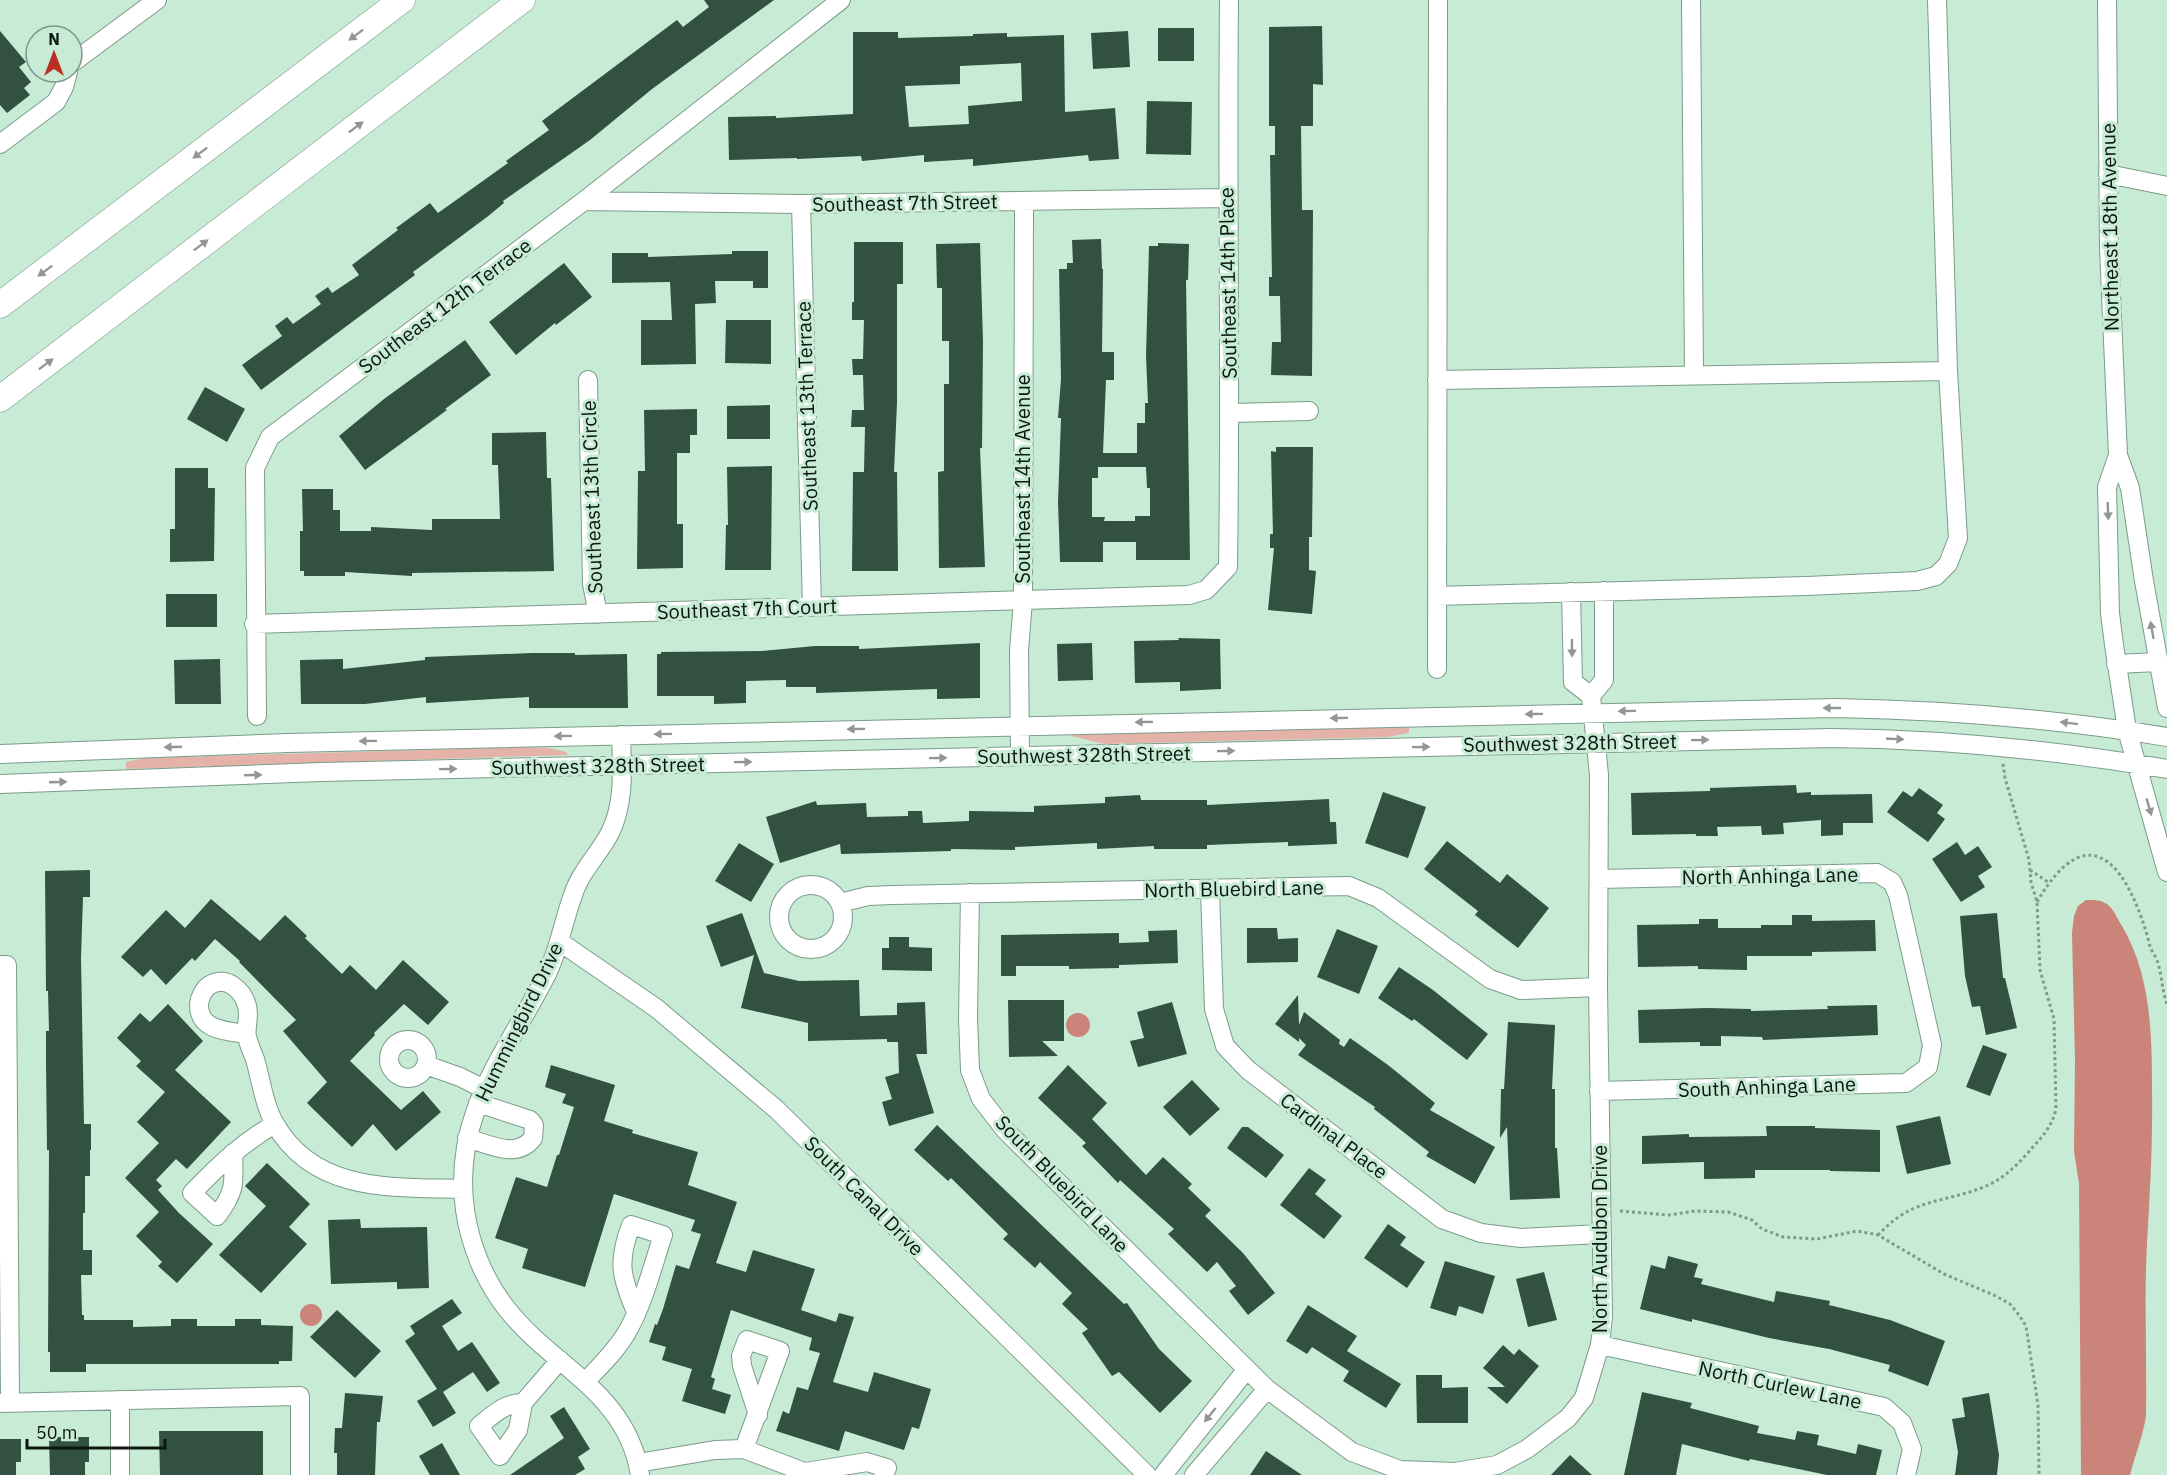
<svg xmlns="http://www.w3.org/2000/svg" width="2167" height="1475" font-family="'IBM Plex Sans',sans-serif">
<style>
.green{fill:#e5b2aa}
.water{fill:#ca8479}
.building{fill:#325140;fill-rule:evenodd}
.lines{fill:none;stroke-linecap:round;stroke-linejoin:round}
.minor-casing{stroke:#7b9c89;stroke-width:20}
.highway-casing{stroke:#7b9c89;stroke-width:27}
.path{stroke:#809a8b;stroke-width:3;stroke-dasharray:3 3;stroke-linecap:butt}
.minor{stroke:#fff;stroke-width:18}
.highway{stroke:#fff;stroke-width:26}
.oneway{fill:#919793}
.labels{text-anchor:middle;stroke-width:6;stroke-linejoin:round;paint-order:stroke}
.street-label{font-size:20px;fill:#0b1710;stroke:#c8ebd6}
</style>
<rect width="100%" height="100%" fill="#c8ebd6"/>
<path class="green" d="M1409 727V733L1387 737 1104 744 1071 736 1074 734Z
M526 747 550 748 566 752 568 755 126 769V762L144 758Z"/>
<path class="water" d="M2086 900C2110 899 2111 907 2122 926 2151 975 2152 1034 2152 1089 2153 1141 2150 1192 2147 1243 2144 1300 2147 1358 2146 1416 2143 1436 2135 1455 2130 1475H2081L2079 1184 2074 1151 2075 1061 2072 933 2074 916 2078 906Z
M1066 1025a12 12 0 1 1 24 0a12 12 0 1 1-24 0Z
M300 1315a11 11 0 1 1 22 0a11 11 0 1 1-22 0Z"/>
<path class="building" d="M704 0H774L652 89 590 140 503 201 504 203 487 217 413 272 415 275 261 390 242 365 282 336 275 326 287 317 293 324 321 304 315 296 328 287 332 293 359 275 352 265 398 230 396 228 430 203 438 213 508 163 506 161 549 130 542 121 677 20 683 27 709 7Z
M1322 26 1323 85 1313 84V126H1301L1302 210H1313L1312 376 1271 375 1272 342H1281L1280 296H1269V277H1272L1270 155H1275V126H1269V27Z
M1158 28H1194V61H1158Z
M0 31 26 62 19 67 31 82 24 88 30 95 7 113 0 105Z
M1128 31 1130 67 1093 69 1091 33Z
M853 32H898V38L973 36V34L1007 33V37L1064 35 1065 112 1115 108 1119 159 1089 161 1088 155 973 166V159L924 162V155L862 161 861 156 797 159V158L729 160 728 117 776 116V118L853 114ZM1021 63 1022 101 968 106 969 124 909 127 905 86 960 84V66Z
M1147 101 1192 102 1191 155 1146 154Z
M1101 239 1102 269H1103L1102 352H1114V380H1106L1103 453H1137V423H1145V403H1148L1146 356 1149 246H1158V243L1189 244 1188 280H1186L1190 560H1136V542H1103V562H1060L1058 502 1061 418H1058L1061 379 1059 269H1067V263H1073L1072 240ZM1098 467H1146L1147 488H1150V516H1135V521H1104L1105 517H1092V478H1098Z
M854 242H903V284H897V403L894 472H897L898 571H852L853 472H864L865 427H851L852 410H864L863 375H853L852 359H863L864 320H852V302H854Z
M980 243 983 341 982 448H980L985 567 939 568 938 472 944 471V384H949V341H942V288H937L936 244Z
M732 251H768V288H753V281H715L716 303 695 304 696 364 641 365V320H672L670 282 612 283V253H648V257L732 254Z
M564 263 592 297 556 325 555 323 516 355 489 322Z
M726 320H771V364L725 363Z
M465 340 491 375 445 409 447 410 365 470 339 436 384 399Z
M205 387 245 409 227 442 187 419Z
M770 405V439H727V406Z
M697 409V435H690V453H677V524H683V568L637 569 638 471H645L644 410Z
M546 432 547 478H551L554 571 412 573V576L345 572V576H304V571H300V531H303L302 489H333V510H340V531H371V527L432 530V519H500L498 465H492V433Z
M1276 447H1313L1312 537H1309V570L1316 571 1312 614 1268 610 1274 548H1270V534H1273L1271 451 1276 452Z
M772 466 771 570H725L726 525H728L727 467Z
M175 468H208V488H215L214 561 170 562V529H175Z
M166 594H217V627H166Z
M1178 638 1220 639 1221 689 1180 691V682L1135 683 1134 641 1179 640Z
M980 643V698L937 699V689L816 693V687H786V680L746 681V703L714 704V696H657V654H661V652L762 651 815 646H859V649Z
M1092 643 1093 680 1058 681 1057 644Z
M532 653H575V655L627 654 628 708H529V697L426 703V697L365 704H301L300 660 343 659V669L425 660V657Z
M220 659 221 704H175L174 660Z
M1796 785 1797 793 1811 792V795L1872 794 1873 823H1843V835L1821 836V820L1783 823 1784 834 1762 835 1761 826 1717 827 1718 836H1696V834L1632 835 1631 793 1710 791V788Z
M1919 788 1943 805 1937 813 1945 819 1928 842 1887 812 1903 791 1912 797Z
M1383 792 1426 807 1408 858 1365 843Z
M1140 795 1141 800H1207V805L1329 799 1330 822H1336L1337 844 1288 846V842L1207 845V849H1154V846L1097 849V843L1015 847V850L951 849V851L841 854 840 844 780 863 766 817 816 801 817 805 866 803 867 817 908 816V811H922L923 823 969 821V811L1034 812V806L1105 803V797Z
M1447 841 1500 883 1507 874 1549 908 1518 948 1475 915 1478 911 1424 869Z
M1957 842 1965 855 1978 846 1992 867 1978 876 1985 887 1961 902 1932 859Z
M739 843 774 864 751 902 715 881Z
M90 870V897H83L81 958 84 1124H91V1150H90V1176H85V1213H83V1250H92V1275H81L82 1315H84V1320H133V1327L171 1326V1319H197V1326H235V1319H261V1325L293 1326 292 1361H279V1364H86V1372H50V1352H48L49 1150H47L46 1062V1031H49L48 991H46L45 871Z
M211 899 260 941 285 915 307 936 305 938 342 974 350 965 376 990 403 960 449 1002 428 1025 404 1004 374 1033 375 1035 350 1061 401 1110 423 1091 441 1112 396 1151 373 1124 352 1147 307 1103 327 1082 283 1031 296 1020 239 962 240 961 215 939 195 961 192 958 166 985 151 969 143 977 121 957 166 910 185 928Z
M742 913 764 973 799 981 859 980 860 1016 897 1015V1003L925 1002 927 1054H916L934 1113 889 1126 882 1102 892 1099 885 1077 899 1073 898 1042H887V1039L808 1041V1023L741 1008 754 955 721 967 706 926Z
M1997 913 2003 978H2005L2017 1028 1986 1035 1980 1006 1972 1007 1965 976 1960 916Z
M1792 915H1812V921L1875 920 1876 951 1812 952V956H1747V970L1698 969V966L1638 967 1637 925 1699 924V919H1718V928H1761V925H1792Z
M1247 928H1277L1278 939 1298 938V962L1247 963Z
M1337 929 1378 946 1359 994 1317 977Z
M1177 930 1178 963 1119 965V968L1069 969V966H1016V976H1001V935L1119 933V943L1149 942 1148 931Z
M889 937H909V947L932 948V971L882 970V948H889Z
M1399 967 1433 990 1488 1034 1467 1060 1414 1019 1412 1021 1378 998Z
M1298 995 1299 1025 1304 1012 1340 1040 1339 1044 1344 1047 1350 1038 1388 1065 1435 1103 1430 1110 1495 1147 1475 1184 1426 1156 1429 1152 1374 1109 1375 1107 1298 1055 1306 1045 1299 1038V1042L1275 1024Z
M1008 1000H1064V1041H1042L1058 1056 1009 1057Z
M1172 1002 1187 1054 1138 1067 1130 1041 1144 1038 1137 1012Z
M168 1004 203 1041 175 1070 231 1122 187 1169 176 1159 156 1180 162 1186 158 1190 179 1213 213 1244 177 1283 158 1266 162 1262 136 1236 159 1212 125 1178 159 1143 137 1122 165 1092 136 1066 141 1061 117 1038 140 1013 150 1022Z
M1877 1005 1878 1035 1763 1040 1762 1037 1721 1036V1046H1700V1042L1639 1043 1638 1010 1707 1008 1751 1009V1011L1828 1009 1827 1006Z
M1508 1022 1555 1025 1552 1089H1555V1148H1557L1560 1198 1510 1200 1507 1127 1500 1138 1501 1089H1504Z
M1983 1045 2007 1054 1990 1096 1966 1087Z
M551 1065 615 1085 604 1121 633 1130 632 1133 698 1152 688 1185 737 1202 716 1263 746 1272 753 1250 815 1269 801 1310 836 1322 839 1313 854 1317 833 1382 868 1392 874 1372 931 1389 919 1429 912 1427 904 1450 845 1431 839 1451 776 1431 783 1411 789 1414 797 1387 808 1390 820 1353 809 1350 812 1338 731 1310 711 1377 715 1379 712 1389 731 1395 725 1414 682 1401 692 1369 662 1360 666 1347 649 1342 655 1324 657 1325 663 1309 676 1265 689 1269 701 1234 691 1231 695 1220 614 1194 585 1287 522 1268 528 1249 495 1238 516 1177 547 1187 557 1155H559L574 1107 562 1103 566 1094 545 1087Z
M1068 1065 1107 1103 1092 1119 1146 1175 1163 1157 1192 1184 1188 1188 1211 1210 1205 1216 1243 1253 1275 1293 1248 1315 1229 1291 1236 1286 1217 1262 1207 1272 1168 1234 1174 1229 1120 1180 1118 1183 1082 1146 1086 1143 1038 1098Z
M1192 1080 1220 1109 1190 1136 1163 1107Z
M1940 1116 1951 1164 1907 1174 1896 1126Z
M937 1125 1124 1304 1127 1303 1159 1349 1192 1381 1160 1413 1119 1372 1112 1376 1082 1333 1088 1329 1062 1304 1072 1293 1040 1262 1035 1268 1003 1239 1008 1234 951 1178 948 1181 914 1150Z
M1766 1126H1815V1128L1880 1130V1172L1830 1171V1170H1755V1178L1704 1179V1162L1642 1164V1136L1689 1134V1137L1767 1136Z
M1242 1127H1248L1284 1155 1266 1178 1227 1148Z
M267 1163 310 1204 289 1227 307 1244 261 1293 219 1255 266 1206 245 1186Z
M1309 1168 1326 1180 1315 1194 1342 1216 1324 1239 1280 1205Z
M360 1219 361 1228 427 1227 429 1288 397 1289V1282L331 1284 328 1220Z
M1388 1224 1406 1237 1400 1245 1425 1262 1407 1288 1364 1258Z
M1668 1256 1698 1264 1694 1277 1703 1279 1701 1284 1774 1302 1776 1291 1830 1301 1829 1305 1890 1320 1945 1341 1928 1386 1888 1371 1890 1365 1829 1349 1769 1338 1692 1319V1322L1640 1309 1651 1265 1665 1269Z
M1445 1261 1495 1276 1483 1314 1459 1306 1456 1316 1430 1308Z
M1544 1272 1557 1320 1528 1327 1516 1279Z
M452 1299 462 1313 442 1326 458 1351 472 1342 500 1383 487 1392 473 1372 443 1392 456 1413 433 1427 417 1401 437 1389 405 1341 415 1334 410 1326Z
M1308 1305 1357 1336 1347 1351 1401 1384 1386 1408 1343 1381 1349 1371 1312 1347 1307 1354 1286 1341Z
M337 1310 381 1351 355 1378 310 1337Z
M1503 1345 1514 1355 1519 1349 1539 1366 1507 1404 1487 1387H1505L1483 1368Z
M1416 1375H1442V1388L1468 1387V1423H1417Z
M1642 1392 1692 1403 1690 1408 1759 1426 1757 1433 1795 1440 1797 1431 1819 1435 1817 1445 1856 1454 1858 1444 1882 1450 1876 1475H1827L1750 1459 1749 1461 1682 1444 1676 1475H1624Z
M345 1393 383 1396 380 1422H377L375 1475H337V1453H334L335 1428H342Z
M1989 1393 1999 1455 1997 1475H1955L1958 1452 1952 1419 1965 1417 1962 1398Z
M564 1407 590 1449 578 1457 585 1469 575 1475H510L564 1438 550 1416Z
M159 1431H263V1475H160Z
M49 1437H89V1462H85V1475H50Z
M0 1439H21V1462H16V1475H0Z
M442 1443 460 1475H430L419 1456Z
M1266 1451 1302 1475H1250Z
M1570 1455 1592 1475H1551Z"/>
<g class="lines">
<defs>
<path id="minor" d="M1691 0 1694 374
M2107 0 2109 248 2118 455 2130 488 2144 581 2167 708
M72 63 157 0
M0 144 56 102 64 87 68 72
M2108 174 2167 186
M584 201 801 204 1227 198
M801 204 812 607
M588 380 592 584 598 614
M1437 380 1948 371
M1230 413 1309 411
M2118 455 2107 487 2110 613 2114 645 2127 730 2167 872
M1437 596 1807 586 1917 581 1936 576 1948 564 1958 538 1948 371 1937 0
M254 624 1189 595 1206 590 1228 567C1231 378 1227 189 1229 0
M2116 664 2158 662
M1437 669 1438 0
M1591 696 1604 680V591
M257 716 255 468 270 437 584 201 841 0
M621 735C622 767 625 803 610 833 599 854 580 872 573 895 563 922 559 950 546 976 505 1055 452 1115 465 1210 470 1245 485 1282 507 1309 553 1368 627 1392 640 1475
M0 754 288 743 1836 708C1947 710 2057 719 2167 737
M1020 756 1019 650 1023 601 1024 202
M0 784 321 772 1829 738C1943 739 2055 750 2167 769
M1599 879 1877 873 1892 882 1898 895 1932 1045 1928 1067 1906 1083 1599 1091
M779 917a32 32 0 1 1 64 0a32 32 0 1 1-64 0Z
M1210 890 1214 1009 1225 1046 1248 1070 1442 1219 1481 1233 1521 1238 1601 1234
M970 893 968 1018 970 1070 981 1099 1005 1130 1267 1389 1352 1452 1400 1470 1455 1472 1497 1465 1527 1449 1568 1418 1584 1398 1600 1345 1603 1317 1598 987 1599 775 1591 696 1573 682 1571 592
M840 903 868 896 893 895 1349 886 1378 898 1490 979 1521 990 1598 987
M560 942 656 1008 776 1109 1147 1475
M0 965H7L10 1401
M246 1034C226 1031 198 1030 199 1004 200 997 204 988 210 985 226 975 243 990 247 1006 250 1017 245 1028 247 1037 249 1045 252 1052 255 1059 261 1080 264 1105 275 1124 315 1194 395 1187 463 1189
M389 1059a19 19 0 1 1 38 0a19 19 0 1 1-38 0Z
M426 1065 460 1077 484 1089
M467 1138C488 1144 517 1160 533 1138L534 1125 530 1120 478 1103
M233 1153C234 1183 236 1191 217 1216L192 1193C218 1166 243 1142 275 1124
M1600 1345 1884 1407 1902 1423 1912 1449 1906 1475
M585 1382C600 1366 616 1351 627 1332 643 1305 653 1265 663 1235L631 1225C617 1262 621 1277 636 1312
M0 1403 300 1396V1475
M523 1403 518 1430 500 1456 479 1426C493 1415 504 1403 523 1403L560 1360
M744 1449 780 1351 747 1340 741 1356 742 1366 758 1415
M638 1463 715 1450 744 1449 812 1475
M806 1472 867 1462 887 1468 884 1475
M120 1475V1400
M1163 1475 1247 1369
M1194 1475 1267 1389"/>
<path id="highway" d="M0 305 402 0
M0 399 522 0"/>
</defs>
<use href="#minor" class="minor-casing"/>
<use href="#highway" class="highway-casing"/>
<path class="path" d="M2030 870 2048 882
M2037 902C2091 809 2130 872 2149 942 2150 950 2156 956 2158 963 2162 977 2162 990 2167 1004
M1620 1211 1669 1215 1695 1211 1728 1212 1752 1220 1762 1229 1783 1237 1817 1239 1857 1231 1878 1235 1944 1274 1996 1296 2010 1304 2019 1315 2026 1326 2038 1405 2039 1475
M1878 1235C1885 1228 1893 1220 1903 1214 1928 1199 1959 1198 1986 1186 2005 1178 2019 1163 2032 1148 2043 1136 2052 1126 2056 1109L2054 1019 2040 970 2037 902 2031 882 2029 860 2005 778 2003 764"/>
<use href="#minor" class="minor"/>
<use href="#highway" class="highway"/>
</g>
<defs><path id="oneway-solid" d="M-6-.8H1V-3.2L6.5 0L1 3.2V.8H-6Z" transform="scale(1.5)"/></defs>
<g class="oneway">
<use href="#oneway-solid" transform="translate(356 35) rotate(143)"/>
<use href="#oneway-solid" transform="translate(356 127) rotate(-37)"/>
<use href="#oneway-solid" transform="translate(200 153) rotate(143)"/>
<use href="#oneway-solid" transform="translate(201 245) rotate(-37)"/>
<use href="#oneway-solid" transform="translate(45 271) rotate(143)"/>
<use href="#oneway-solid" transform="translate(46 364) rotate(-37)"/>
<use href="#oneway-solid" transform="translate(2108 511) rotate(88)"/>
<use href="#oneway-solid" transform="translate(2152 630) rotate(-100)"/>
<use href="#oneway-solid" transform="translate(1572 648) rotate(89)"/>
<use href="#oneway-solid" transform="translate(1832 708) rotate(180)"/>
<use href="#oneway-solid" transform="translate(1627 711) rotate(179)"/>
<use href="#oneway-solid" transform="translate(1534 714) rotate(179)"/>
<use href="#oneway-solid" transform="translate(1339 718) rotate(179)"/>
<use href="#oneway-solid" transform="translate(1144 722) rotate(179)"/>
<use href="#oneway-solid" transform="translate(2069 723) rotate(-173)"/>
<use href="#oneway-solid" transform="translate(856 729) rotate(179)"/>
<use href="#oneway-solid" transform="translate(663 734) rotate(179)"/>
<use href="#oneway-solid" transform="translate(563 736) rotate(179)"/>
<use href="#oneway-solid" transform="translate(1895 739) rotate(3)"/>
<use href="#oneway-solid" transform="translate(1700 740) rotate(-1)"/>
<use href="#oneway-solid" transform="translate(368 741) rotate(179)"/>
<use href="#oneway-solid" transform="translate(173 747) rotate(178)"/>
<use href="#oneway-solid" transform="translate(1421 747) rotate(-1)"/>
<use href="#oneway-solid" transform="translate(1226 751) rotate(-1)"/>
<use href="#oneway-solid" transform="translate(938 758) rotate(-1)"/>
<use href="#oneway-solid" transform="translate(743 762) rotate(-1)"/>
<use href="#oneway-solid" transform="translate(448 769) rotate(-1)"/>
<use href="#oneway-solid" transform="translate(253 775) rotate(-2)"/>
<use href="#oneway-solid" transform="translate(58 782) rotate(-2)"/>
<use href="#oneway-solid" transform="translate(2149 807) rotate(74)"/>
<use href="#oneway-solid" transform="translate(1210 1415) rotate(129)"/>
</g>
<g class="labels">
<g class="street-label">
<text transform="translate(905 203) rotate(-1)" y="7">Southeast 7th Street</text>
<text transform="translate(2110 227) rotate(-91)" y="7">Northeast 18th Avenue</text>
<text transform="translate(1228 283) rotate(-91)" y="7">Southeast 14th Place</text>
<text transform="translate(445 306) rotate(-37)" y="7">Southeast 12th Terrace</text>
<text transform="translate(807 406) rotate(-92)" y="7">Southeast 13th Terrace</text>
<text transform="translate(1023 479) rotate(-90)" y="7">Southeast 14th Avenue</text>
<text transform="translate(592 497) rotate(-92)" y="7">Southeast 13th Circle</text>
<text transform="translate(747 609) rotate(-2)" y="7">Southeast 7th Court</text>
<text transform="translate(1570 743) rotate(-1)" y="7">Southwest 328th Street</text>
<text transform="translate(1084 755) rotate(-1)" y="7">Southwest 328th Street</text>
<text transform="translate(598 766) rotate(-1)" y="7">Southwest 328th Street</text>
<text transform="translate(1770 876) rotate(-1)" y="7">North Anhinga Lane</text>
<text transform="translate(1234 889) rotate(-1)" y="7">North Bluebird Lane</text>
<text transform="translate(519 1022) rotate(-64)" y="7">Hummingbird Drive</text>
<text transform="translate(1767 1087) rotate(-2)" y="7">South Anhinga Lane</text>
<text transform="translate(1334 1136) rotate(37)" y="7">Cardinal Place</text>
<text transform="translate(1062 1184) rotate(46)" y="7">South Bluebird Lane</text>
<text transform="translate(864 1196) rotate(45)" y="7">South Canal Drive</text>
<text transform="translate(1600 1239) rotate(-90)" y="7">North Audubon Drive</text>
<text transform="translate(1780 1385) rotate(12)" y="7">North Curlew Lane</text>
</g>
</g>
<g transform="translate(54 54)"><circle r="28" fill="#c8ebd6" stroke="#7c9687" stroke-width="1.5"/>
<path d="M0-4.5L10 22L0 15L-10 22Z" fill="#bb2e23"/>
<text y="-9" font-size="16" font-weight="bold" text-anchor="middle" fill="#0b1710">N</text>
</g>
<path d="M27 1439v9h138v-9" fill="none" stroke="#0b1710" stroke-width="3"/>
<text x="36" y="1439" font-size="18" fill="#0b1710" stroke="#c8ebd6" stroke-width="4.5" paint-order="stroke">50 m</text>
</svg>
